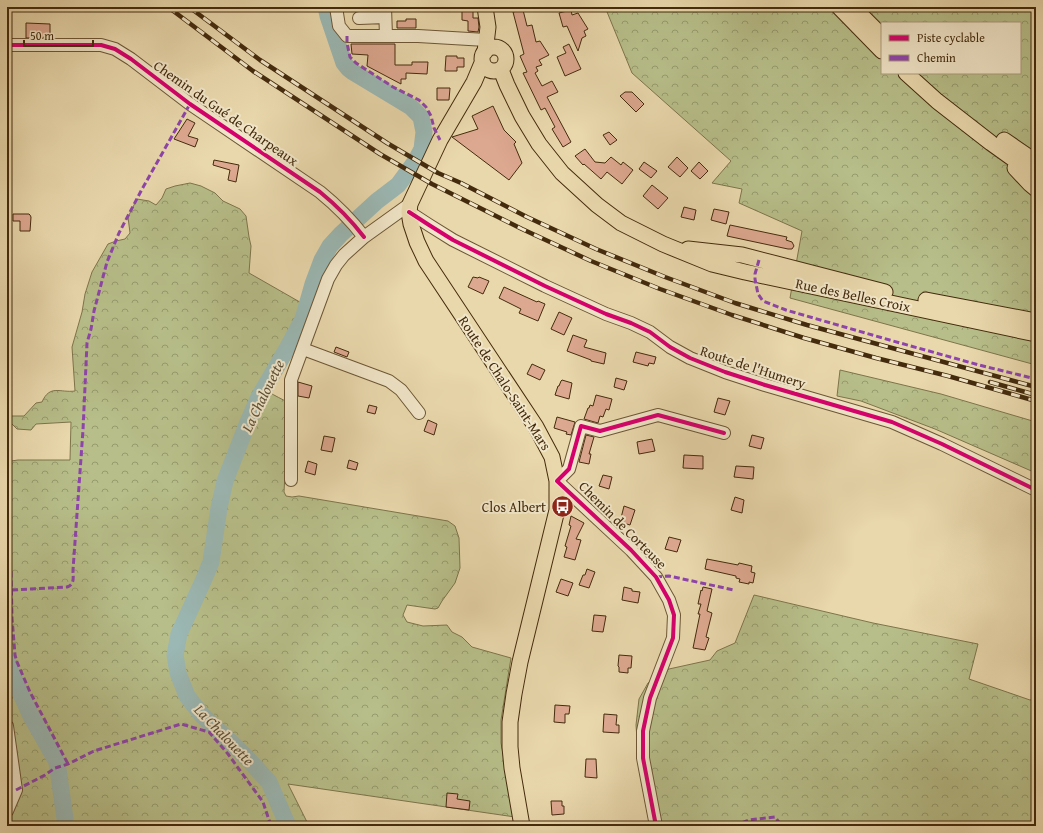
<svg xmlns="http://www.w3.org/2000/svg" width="1043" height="833" font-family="'Gentium Book Plus',serif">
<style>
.forest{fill:url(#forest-crowns);stroke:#7e744b;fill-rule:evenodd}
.water{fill:url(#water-ripples);stroke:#788071}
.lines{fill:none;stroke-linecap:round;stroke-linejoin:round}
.river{stroke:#9bb8b4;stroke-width:17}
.building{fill:#dda890;stroke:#442b0d}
.minor-casing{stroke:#6d5635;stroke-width:14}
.major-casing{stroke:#442b0d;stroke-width:17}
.minor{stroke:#f1e6c9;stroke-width:12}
.major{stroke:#e9d8ac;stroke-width:15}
.rail-casing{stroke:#442b0d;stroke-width:4.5}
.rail{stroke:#f1e6c9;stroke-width:3;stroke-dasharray:9;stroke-linecap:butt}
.quiet{stroke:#8e44ad;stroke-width:3;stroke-dasharray:6 3;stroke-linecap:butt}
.cycleway-casing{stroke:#f1e6c9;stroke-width:6}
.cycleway{stroke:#d6006c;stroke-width:4}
.labels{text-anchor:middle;stroke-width:4;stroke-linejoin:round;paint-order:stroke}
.street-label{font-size:14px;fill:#442b0d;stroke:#f1e6c9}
.poi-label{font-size:14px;fill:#442b0d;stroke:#f1e6c9;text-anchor:end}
.water-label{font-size:15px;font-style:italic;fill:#5a4e37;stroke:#f1e6c9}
</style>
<defs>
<pattern id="forest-crowns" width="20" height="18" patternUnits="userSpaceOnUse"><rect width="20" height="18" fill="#b7be89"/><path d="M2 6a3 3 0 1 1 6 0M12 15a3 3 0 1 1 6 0" fill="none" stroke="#969b6e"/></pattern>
<pattern id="water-ripples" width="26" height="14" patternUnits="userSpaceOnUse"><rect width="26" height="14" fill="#9bb8b4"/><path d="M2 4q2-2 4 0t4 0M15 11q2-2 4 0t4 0" fill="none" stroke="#809691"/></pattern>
</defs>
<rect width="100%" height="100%" fill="#e9d8ac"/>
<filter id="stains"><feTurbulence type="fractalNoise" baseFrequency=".005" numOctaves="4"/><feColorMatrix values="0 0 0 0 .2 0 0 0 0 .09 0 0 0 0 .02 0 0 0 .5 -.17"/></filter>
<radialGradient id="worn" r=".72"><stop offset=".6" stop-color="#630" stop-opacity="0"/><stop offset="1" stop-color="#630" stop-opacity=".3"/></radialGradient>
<path class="forest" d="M605 7H1036V365L790 298 802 231 739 203 742 189 712 183 731 161 632 73ZM882 23H1020V73H882Z
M190 183 201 186 215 193 223 201 240 209 246 216 249 237 251 246 249 273 312 309C300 338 284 365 269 392 275 396 282 399 289 403L284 492 286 496 292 497 299 496 448 521 455 526 459 538 460 568 455 583 442 601 438 608 435 609 407 605 403 615 407 622 423 626 447 625 452 632 462 637 472 647 511 658 501 720V743L515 817 288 784 309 826H7V463L11 461 18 460H70L71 422 36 424 31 430 17 429 7 419 9 416H24L36 403 42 402C50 384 60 393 75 391L72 347 82 312 85 294 92 272 108 244 116 241 125 239 130 233 128 217 137 199 149 201 156 205 162 198 166 189 175 186Z
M840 370 941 394 1036 422V473L935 429 861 401 837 396Z
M754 595 873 623 978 644 969 679 1030 700 1036 699V826H650L639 769 636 725 639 699 648 683 669 669 710 660 717 651 735 643Z"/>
<path class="water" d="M64 769 71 826H61L55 772Z"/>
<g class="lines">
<path class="river" d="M7 660 11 672 31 716 57 762 66 826
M288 826 269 782 247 758 201 714 187 696 178 673 175 655 179 634 204 579 211 562 219 508 225 481 248 422 259 397 288 347 303 319 313 284 322 260 330 246 341 234 377 201 398 185 415 162 422 149 424 132 421 117 411 107 353 72 348 68 344 63 328 16 326 7"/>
</g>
<path class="building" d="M462 7H473V18H478L479 27 478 32 468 31V21L462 20Z
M523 10 527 26 532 25 536 42 540 41 549 55 539 60 542 65 536 67 538 71 535 73 542 86 552 81 558 92 547 97 571 142 563 147 552 129 555 127 545 108 541 110 523 73 527 72 520 56 524 54 513 12Z
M571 10 572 15 578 13 588 29 584 31 586 36 582 38 578 51 567 26 563 27 559 13Z
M406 19H416V28H397V21H406Z
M26 23 50 24V38H26Z
M351 44H395V65H412V62H428L427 74 406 73V79H401V84L367 66 368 55 352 54Z
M569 44 581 69 565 76 557 57 566 53 563 47Z
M446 56H457V58H464V67H457V71H445Z
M437 88H450L449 100H437Z
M625 92H632L644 104 636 112 620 96Z
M493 106 504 130 516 142 514 144 522 163 509 180 452 137 478 129 472 116Z
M187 119 195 123 188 136 198 139 195 147 174 139Z
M609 132 617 140 610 145 603 135Z
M585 149 595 162 605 163 611 157 621 165 623 162 633 170 622 184 607 172 601 179 584 164 583 165 575 156Z
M677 157 688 168 680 177 668 167Z
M214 160 239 165 236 182 228 180 230 170 213 165Z
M644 162 657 171 651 178 639 169Z
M699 162 708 171 700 179 691 171Z
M652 185 668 198 658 209 643 196Z
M684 207 696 210 694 220 681 217Z
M714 209 729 212 726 224 711 220Z
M13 214H29L30 215 31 217 30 231H20V221H13Z
M730 225 787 237 786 240 792 242 794 246 792 249H788L727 236Z
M473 277 478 278 479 277 489 281 483 294 468 287Z
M504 287 537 302 538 301 545 304 538 321 519 313 521 309 499 298Z
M559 312 572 318 564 335 551 329Z
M573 335 587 340 584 347 606 353 604 364 591 361V360L567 351Z
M336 347 349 352 347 357 334 352Z
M636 352 656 357 654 364 649 363 648 366 633 362Z
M532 364 545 370 540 380 527 374Z
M616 378 627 381 624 390 614 387Z
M562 380 572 383 569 399 555 395 558 386H559L561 381Z
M298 382 312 386 309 398 298 396Z
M596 395 612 399 609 410 606 409 603 417 600 416 598 423 584 419 588 408H589L590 405 593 406Z
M718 398 730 401 725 415 714 412Z
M369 405 377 407 375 414 367 412Z
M557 417 575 422 571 435 566 434 567 432 554 428Z
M428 420 437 424 434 435 424 431Z
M586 435 594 437 589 454H591L589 464 579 462Z
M752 435 764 438 761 449 749 446Z
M324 436 335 438 332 452 321 450Z
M652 439 655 451 639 454 637 442Z
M684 455 703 456V469L683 468Z
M349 460 358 463 356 470 347 468Z
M308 461 317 464 315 475 305 472Z
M736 466 754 467 753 479 734 477Z
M603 475 612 477 609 489 599 486Z
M735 497 744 500 742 513 731 510Z
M624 506 635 510 630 525 620 522Z
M571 516 584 523 576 539 581 540 575 560 564 557 567 547 565 546 571 526 569 525Z
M669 537 681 540 677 552 665 549Z
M707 559 738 565 739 563 752 566 751 572 755 573 753 583 749 582V584L739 582 740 579 736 578V576L705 569Z
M587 569 595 572 589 588 579 585 583 575H585Z
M561 579 573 583 568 596 556 592Z
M624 587 632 589V591L640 592 638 603 622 600Z
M703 587 712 589 707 611 712 613 706 637 709 638 705 650 693 648 700 614H698L701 604H698L701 590 702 591Z
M594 615 606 616 603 632 592 631Z
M619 655 632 656 631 668H628V673L619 672V667L618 666Z
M555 705 570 706 569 714H565V723L554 722Z
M604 714 617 715 616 725H619V733L603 732Z
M586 759H596L597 778 585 777Z
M447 793 458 794 457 799 470 801 469 810 446 807Z
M551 801H562V806H564V814L552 815Z"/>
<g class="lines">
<defs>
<path id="minor" d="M336 7 339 26 347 36H418L486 40
M385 7 386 36
M359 18 385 17
M7 45H101L115 49 131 59 190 104 320 192C336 205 351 220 364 237
M409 212 429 225 453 240 545 286 606 314 631 323 650 332 670 347 690 358 725 372 765 385 892 422 942 444 1036 490
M303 349 389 381 401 390 419 413
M291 480V380L328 279 336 265 344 255 364 237 410 204
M7 726 16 790 7 811
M656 826 643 758V731L650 698 673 638 674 615 669 600 656 577 631 550 557 481 569 469 581 426 600 431 658 415 724 433"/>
<path id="major" d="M839 7 882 51
M853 7 882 36
M482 59a12 12 0 1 1 24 0a12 12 0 1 1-24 0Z
M485 52 488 27 485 7
M482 63 474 82 440 140 410 204 409 212 411 224 417 242 426 261 536 427 552 457 557 481V510L520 662 514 694 510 722V747L512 768 522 826
M501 70 507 85 522 116 539 144 562 173 597 205 621 223 663 244 712 264 745 272 1036 334
M906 73 937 101 991 143 1036 175
M1004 140 1036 162
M1015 168 1030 184 1036 189
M688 249 742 255 885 292
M926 300 1036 321"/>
</defs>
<use href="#minor" class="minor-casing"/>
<use href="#major" class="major-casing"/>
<use href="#minor" class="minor"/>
<use href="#major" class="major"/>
<defs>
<path id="rail" d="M168 7 253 71 380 154 432 184 522 229 591 261 660 289 732 315 804 338 876 358 948 376 1036 401
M189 7 260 60 387 143 438 173 461 183 527 217 596 249 665 277 735 303 807 325 1036 387
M990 382 1036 395"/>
</defs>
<use href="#rail" class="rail-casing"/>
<use href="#rail" class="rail"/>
<path class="quiet" d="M347 36V43L350 57 356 63 393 87 419 100 426 107 431 116 434 128 440 140
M759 260 755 274V279L758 294 763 301 786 310 893 341 979 365 1036 379
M7 554 11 572 12 618 15 655 17 662 30 692 68 764
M656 577 669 576 734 590
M12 590 67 587C75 584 73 578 73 570L83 430 87 343 91 329 94 311 107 262 119 233 141 191 190 104
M16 790 45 775 55 768 68 764 94 751 181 724 209 732 228 754 263 802 271 826
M734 826 749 820 775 817 782 826"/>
<defs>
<path id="cycleway" d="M7 45H101L115 49 131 59 190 104 320 192C336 205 351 220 364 237
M409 212 429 225 453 240 545 286 606 314 631 323 650 332 670 347 690 358 725 372 765 385 892 422 942 444 1036 490
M656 826 643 758V731L650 698 673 638 674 615 669 600 656 577 631 550 557 481 569 469 581 426 600 431 658 415 724 433"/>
</defs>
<use href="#cycleway" class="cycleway-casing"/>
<use href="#cycleway" class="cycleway"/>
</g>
<defs>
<symbol id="bus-disc" viewBox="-11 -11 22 22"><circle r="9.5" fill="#8f2418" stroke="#f1e6c9"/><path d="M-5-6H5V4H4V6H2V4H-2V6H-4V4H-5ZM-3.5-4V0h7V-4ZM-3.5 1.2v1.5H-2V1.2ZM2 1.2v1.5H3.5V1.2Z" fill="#fff"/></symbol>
</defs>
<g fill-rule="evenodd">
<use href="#bus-disc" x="550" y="494" width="25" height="25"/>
</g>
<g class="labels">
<g class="street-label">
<text transform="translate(226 113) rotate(35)" y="5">Chemin du Gué de Charpeaux</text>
<text transform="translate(853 295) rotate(12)" y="5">Rue des Belles Croix</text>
<text transform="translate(753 367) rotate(18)" y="5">Route de l'Humery</text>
<text transform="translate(505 383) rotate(57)" y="5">Route de Chalo-Saint-Mars</text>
<text transform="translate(623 525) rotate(45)" y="5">Chemin de Corteuse</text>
</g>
<g class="poi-label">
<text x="546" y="512">Clos Albert</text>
</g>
<g class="water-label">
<text transform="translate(263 396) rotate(-64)" y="5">La Chalouette</text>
<text transform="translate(224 735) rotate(46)" y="5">La Chalouette</text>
</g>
</g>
<rect width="1043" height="833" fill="none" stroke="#e9d8ac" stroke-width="24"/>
<rect x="8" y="8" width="1027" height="817" fill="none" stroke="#442b0d" stroke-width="2"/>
<rect x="12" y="12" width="1019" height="809" fill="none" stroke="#442b0d"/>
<rect x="881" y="22" width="140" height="52" fill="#f1e6c9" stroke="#ac9b7e"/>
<rect x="889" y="35" width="20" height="6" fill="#d6006c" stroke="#ac9b7e"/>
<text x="917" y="42" font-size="12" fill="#442b0d">Piste cyclable</text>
<rect x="889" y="55" width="20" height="6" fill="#8e44ad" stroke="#ac9b7e"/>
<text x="917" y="62" font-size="12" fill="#442b0d">Chemin</text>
<path d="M24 40v6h69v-6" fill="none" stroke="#442b0d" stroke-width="2"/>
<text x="30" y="40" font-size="12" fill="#442b0d" stroke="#f1e6c9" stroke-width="3" paint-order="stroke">50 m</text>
<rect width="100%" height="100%" filter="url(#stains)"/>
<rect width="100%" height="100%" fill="url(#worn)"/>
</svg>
